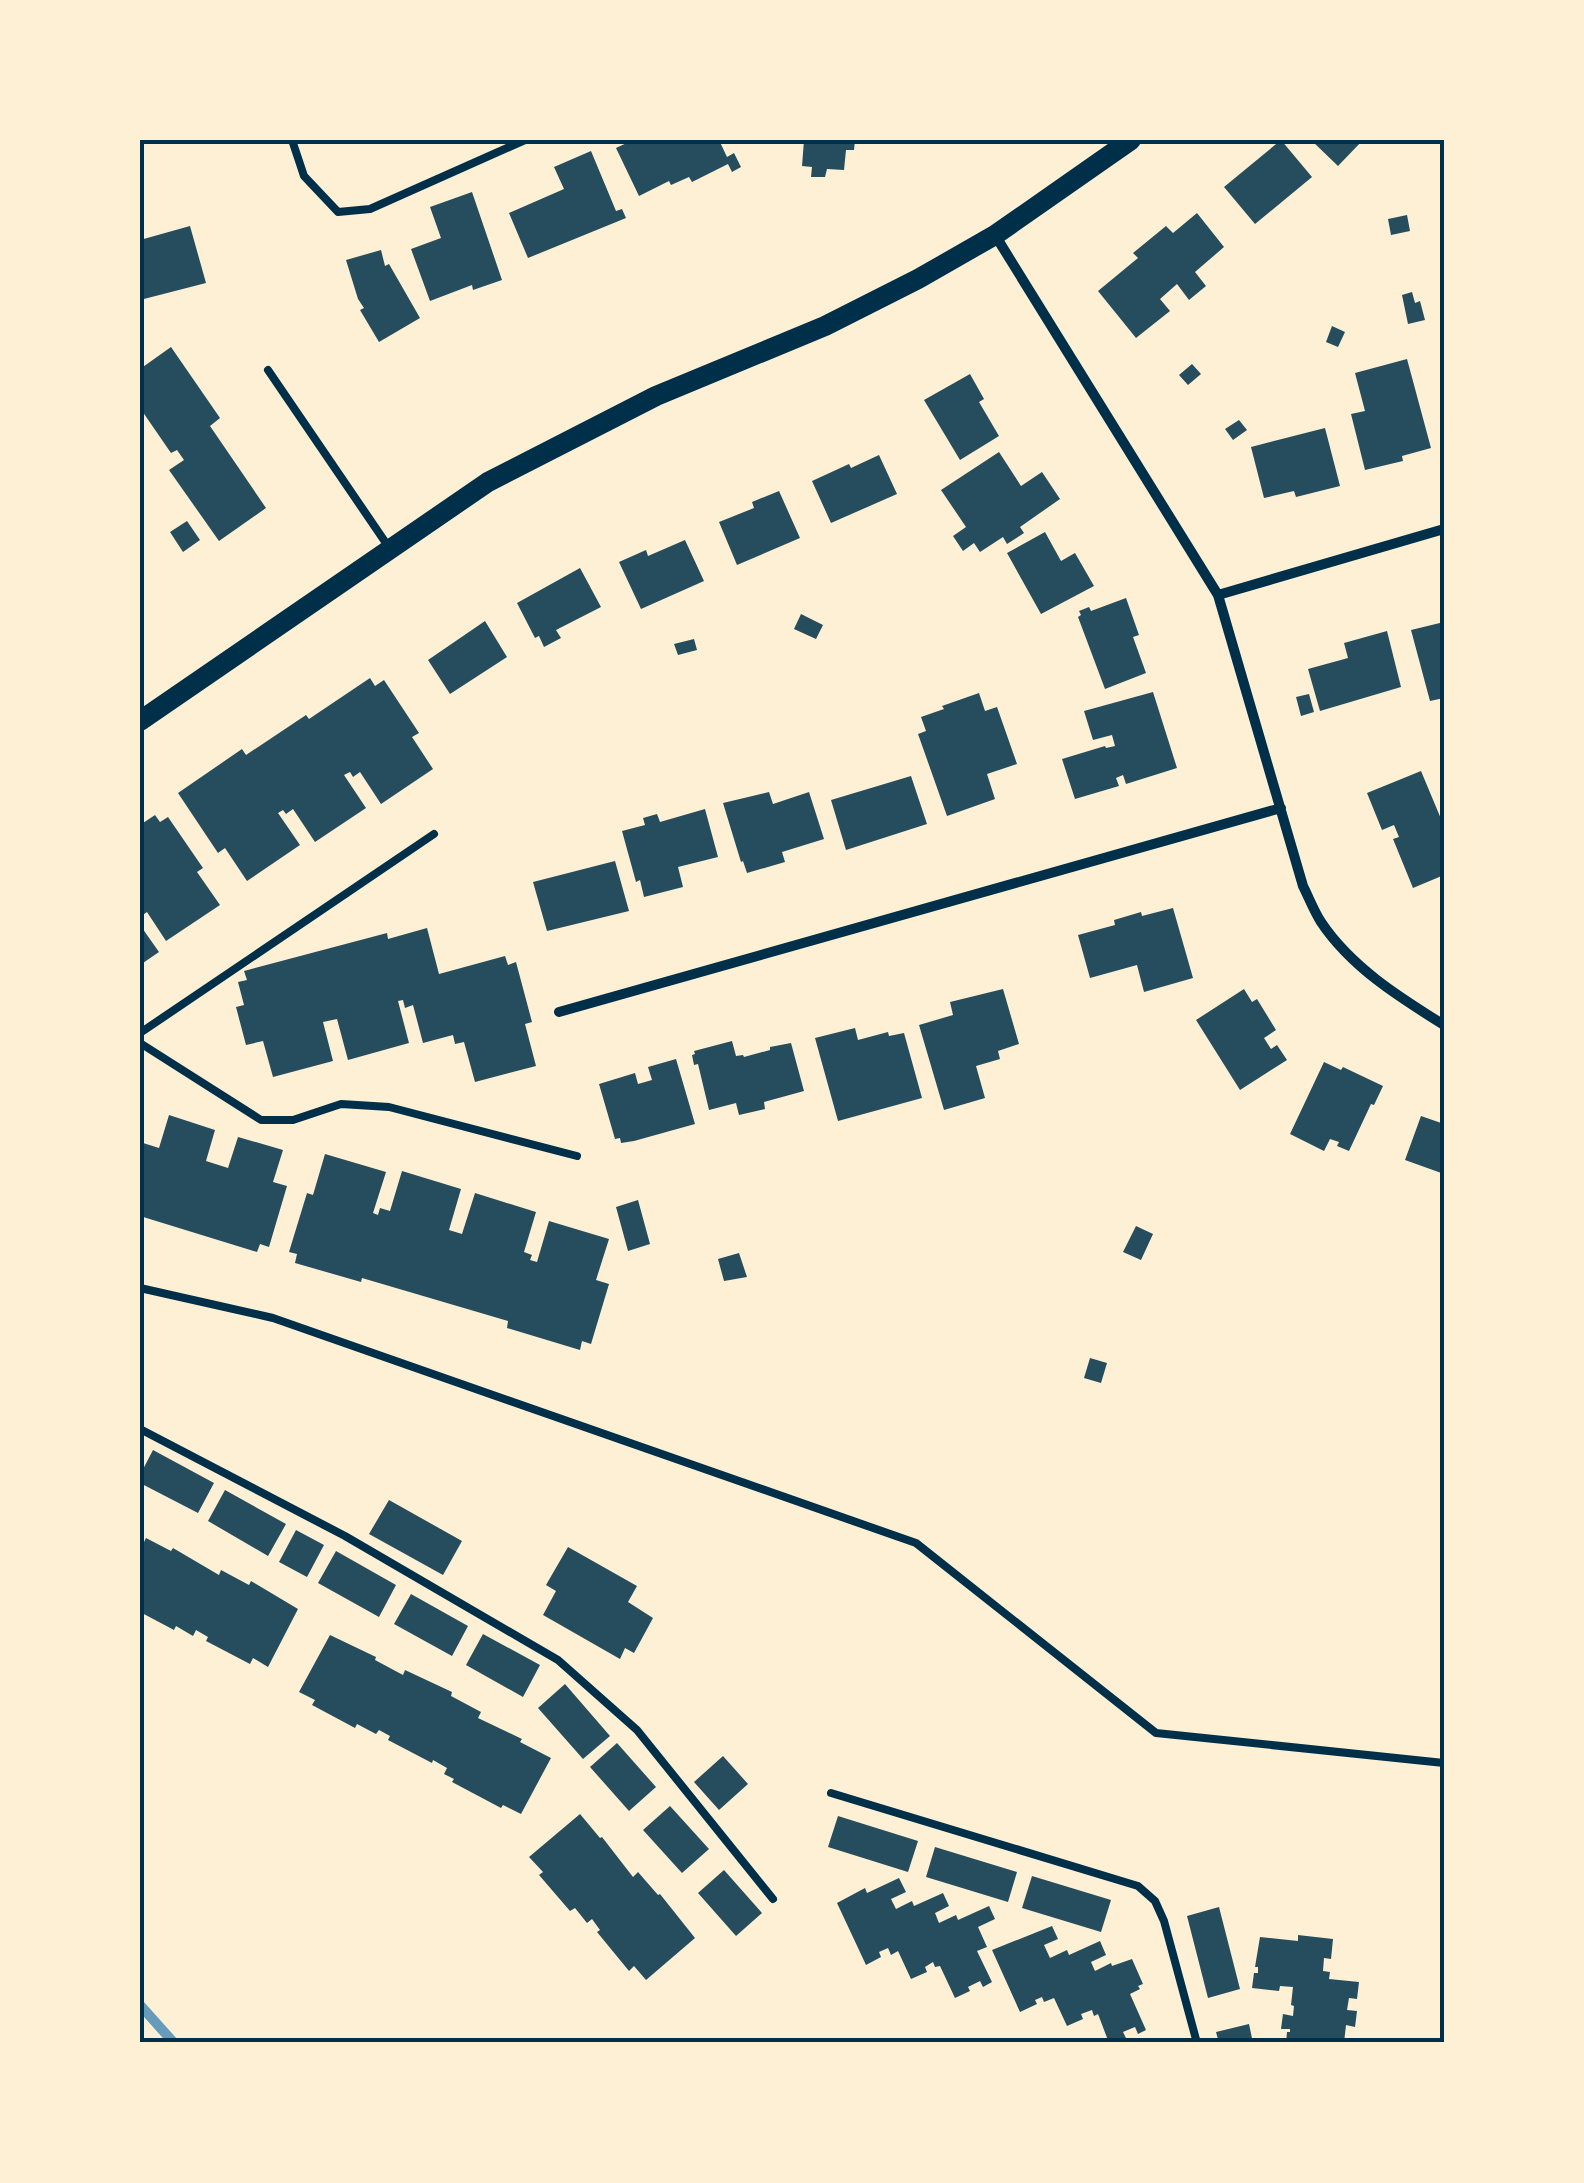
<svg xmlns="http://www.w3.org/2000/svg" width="1584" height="2183" font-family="Bitter,serif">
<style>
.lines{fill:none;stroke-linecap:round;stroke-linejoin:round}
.stream{stroke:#669bbc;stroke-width:10}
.building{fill:#264d5e}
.service{stroke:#003049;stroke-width:8}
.minor{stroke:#003049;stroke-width:10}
.secondary{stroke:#003049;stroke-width:20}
.neatline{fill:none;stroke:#003049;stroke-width:4}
</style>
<rect width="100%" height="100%" fill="#fdf0d5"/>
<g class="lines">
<path class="stream" d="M140 2005 174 2043"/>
</g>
<path class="building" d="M633 140H719L727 157 734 153 741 167 732 172 728 164 692 182 689 177 671 185 669 181 639 196 616 148Z
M804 140H855L854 150H846L844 170 827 169 825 177H811L812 167 802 166Z
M1281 140 1312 177 1255 224 1224 187Z
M1311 140H1363L1338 166Z
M591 151 616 211 622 209 626 218 528 258 509 213 564 189 554 167Z
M472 192 502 280 473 290 472 285 430 301 411 249 441 238 430 207Z
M1197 213 1224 247 1195 272 1206 286 1189 300 1177 284 1160 299 1170 311 1136 338 1098 291 1138 258 1133 253 1166 226 1173 233Z
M1407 215 1410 231 1391 235 1388 219Z
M190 226 206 283 140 300V240Z
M381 250 385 266 389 264 420 318 379 342 360 310 364 308 358 299 346 260Z
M1412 292 1415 303 1420 301 1425 320 1408 324 1402 295Z
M1332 326 1345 332 1338 347 1326 342Z
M171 347 220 418 210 426 266 508 219 541 169 470 184 460 177 450 171 453 140 408V369Z
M1407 359 1431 448 1402 456 1403 461 1365 470 1351 414 1365 411 1355 373Z
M1192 364 1201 374 1188 385 1179 375Z
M970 374 984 399 979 402 999 436 960 460 924 400Z
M1239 420 1247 430 1233 440 1225 429Z
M1325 428 1340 486 1296 497 1294 491 1264 498 1251 447Z
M999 452 1021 486 1042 472 1060 499 1020 527 1024 533 1007 544 1003 537 980 552 974 543 963 551 953 536 966 527 941 490Z
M879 455 897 494 831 523 812 481 849 464 851 468Z
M779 491 800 538 737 565 719 522 754 508 752 502Z
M187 521 200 540 183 552 170 532Z
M1045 532 1061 561 1075 553 1094 586 1041 614 1007 553Z
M685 540 704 581 641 609 619 562 646 550 648 556Z
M580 568 601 607 556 630 561 638 544 647 539 636 535 638 517 603Z
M1126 598 1139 635 1133 637 1146 673 1105 689 1078 617 1081 615 1079 611 1089 607 1091 611Z
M801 614 823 625 816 639 794 629Z
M485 621 507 657 450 694 428 660Z
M1444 622V698L1430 701 1411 630Z
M1387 631 1401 687 1320 711 1308 669 1348 658 1344 643Z
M694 639 697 650 678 655 674 644Z
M370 678 375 686 384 680 419 733 412 737 433 769 381 804 360 772 353 777 350 772 344 775 366 808 315 842 293 809 286 814 283 810 278 813 300 845 247 881 225 848 218 853 178 793 242 749 246 755 306 715 309 719Z
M1153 692 1177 768 1126 784 1123 775 1116 778 1119 786 1075 799 1062 759 1105 746 1106 748 1115 746 1112 735 1093 740 1084 711Z
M979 693 985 711 997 707 1017 764 987 774 995 799 947 816 918 734 926 731 921 717 944 709 942 706Z
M1309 694 1314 712 1301 716 1296 697Z
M1421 771 1444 826V875L1413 888 1393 839 1399 837 1394 825 1382 830 1367 793Z
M911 776 927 824 846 850 831 800Z
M769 792 773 804 809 792 824 839 782 852 785 862 747 873 743 861 741 862 723 803Z
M705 809 718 857 678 867 683 887 644 897 640 880 636 882 622 831 645 825 643 818 657 814 660 822Z
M155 815 160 822 168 817 203 868 197 872 220 905 166 941 147 912 140 917V825Z
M615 861 629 911 547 931 533 882Z
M1173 908 1193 978 1144 992 1137 965 1090 978 1078 935 1115 925 1114 920 1141 912 1142 916Z
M140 925 159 952 140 965Z
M427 928 439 974 505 956 508 965 516 962 532 1022 525 1024 536 1066 475 1082 464 1042 455 1044 453 1035 423 1043 413 1005 405 1008 403 1000 398 1001 409 1043 348 1060 337 1019 323 1022 333 1061 273 1077 263 1041 246 1045 236 1007 244 1005 238 982 247 980 244 971 387 933 388 939Z
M1003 989 1019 1044 998 1051 1000 1059 976 1066 985 1098 944 1110 919 1025 953 1015 950 1002Z
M1244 989 1252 1002 1257 999 1276 1030 1264 1038 1271 1049 1277 1045 1287 1060 1240 1090 1196 1020Z
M855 1028 858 1040 888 1032 889 1036 904 1033 922 1098 838 1121 815 1038Z
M732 1041 736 1056 743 1055 744 1057 770 1050V1047L791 1043 804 1091 764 1102 765 1109 739 1115 736 1103 709 1110 698 1064 694 1065 692 1055 695 1054 694 1051Z
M676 1059 695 1124 634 1141 621 1143 620 1138 615 1139 599 1084 635 1073 638 1084 652 1080 648 1067Z
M1324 1062 1341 1070 1343 1067 1383 1086 1374 1105 1371 1104 1349 1151 1337 1146 1339 1142 1330 1139 1324 1151 1290 1134Z
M169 1115 215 1130 206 1161 228 1168 238 1137 283 1150 273 1182 287 1186 269 1247 260 1244 257 1252 140 1216V1142L159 1148Z
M1421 1116 1444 1124V1174L1405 1160Z
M325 1154 386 1172 373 1213 378 1215 380 1208 390 1211 402 1171 461 1189 449 1230 462 1234 475 1193 536 1212 524 1252 532 1255 530 1260 537 1262 549 1221 609 1239 596 1280 609 1284 591 1344 582 1341 580 1350 507 1328 508 1321 362 1278 361 1282 295 1263 297 1254 289 1252 307 1193 313 1195Z
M638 1200 650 1244 628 1251 616 1207Z
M1136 1226 1153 1234 1141 1260 1123 1252Z
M739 1253 747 1277 724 1281 718 1259Z
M1090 1358 1107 1363 1101 1383 1084 1378Z
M153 1450 214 1483 198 1513 140 1483V1475Z
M225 1490 286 1524 268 1556 208 1521Z
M389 1500 462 1541 443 1575 369 1534Z
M296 1530 324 1545 307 1577 279 1562Z
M146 1538 171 1551 173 1548 219 1575 221 1570 249 1585 251 1581 298 1609 268 1667 253 1658 250 1664 206 1641 208 1637 196 1630 193 1636 176 1626 174 1630 140 1612V1550Z
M568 1547 637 1586 628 1602 653 1618 634 1653 625 1648 620 1659 543 1615 556 1591 546 1585Z
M336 1551 396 1585 379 1617 318 1583Z
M411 1594 468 1626 452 1656 394 1624Z
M483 1634 540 1665 523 1697 466 1665Z
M330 1635 376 1657 375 1660 403 1675 405 1670 452 1692 451 1696 481 1712 478 1718 522 1739 520 1742 551 1758 521 1814 503 1805 501 1808 452 1782 454 1779 444 1774 447 1768 433 1760 432 1763 388 1740 390 1736 379 1730 376 1734 357 1724 355 1728 312 1705 315 1700 299 1692Z
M565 1684 610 1736 583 1759 538 1708Z
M617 1743 656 1787 629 1811 590 1767Z
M723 1756 748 1784 719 1810 694 1782Z
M670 1806 709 1849 682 1873 643 1830Z
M580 1814 600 1838 602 1837 633 1877 638 1872 658 1895 660 1894 695 1938 646 1980 634 1966 629 1971 597 1932 600 1930 592 1919 587 1923 575 1908 570 1911 539 1875 543 1872 529 1857Z
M838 1816 918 1841 908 1872 828 1847Z
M935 1847 1017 1872 1008 1902 926 1877Z
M724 1870 762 1913 736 1936 698 1893Z
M1032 1876 1111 1900 1101 1932 1022 1908Z
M899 1878 906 1892 891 1899 896 1909 912 1901 914 1906 943 1893 949 1906 935 1913 939 1923 956 1915 958 1920 989 1906 995 1919 978 1927 987 1947 977 1951 992 1982 983 1987 980 1981 968 1987 970 1991 955 1998 940 1966 935 1967 933 1962 925 1967 927 1972 911 1979 898 1951 891 1955 888 1948 879 1952 881 1957 866 1965 837 1903 865 1888 867 1893Z
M1219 1907 1240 1989 1208 1998 1187 1916Z
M1052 1926 1058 1939 1044 1945 1050 1958 1067 1950 1069 1955 1100 1941 1106 1955 1091 1962 1095 1971 1111 1963 1112 1966 1132 1959 1143 1984 1138 1986 1140 1989 1130 1994 1146 2030 1138 2034 1135 2027 1123 2032 1126 2038 1109 2043 1098 2014 1094 2016 1092 2010 1081 2014 1083 2019 1067 2026 1054 1998 1044 2002 1042 1997 1035 2000 1037 2004 1020 2012 992 1950Z
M1298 1935 1333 1939 1331 1959 1324 1958 1323 1971 1330 1972 1329 1979 1359 1982 1357 1999 1349 1998 1347 2010 1357 2011 1355 2027 1346 2025 1344 2043H1286L1287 2032H1290V2029H1281L1283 2014 1293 2016 1294 2006 1291 2005 1293 1987 1280 1986 1279 1991 1252 1988 1254 1973H1258V1967H1255L1260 1937 1298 1941Z
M1249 2024 1253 2043H1219L1216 2032Z"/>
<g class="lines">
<path class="service" d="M292 140 304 176 338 212 370 209 525 140
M268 370 390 549
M140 1033 434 834
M140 1043 261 1120H293L341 1104 389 1107 577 1156
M140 1288 273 1318 916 1543 1156 1733 1444 1763
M140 1429 345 1536 558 1660 637 1730 773 1899
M831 1793 1138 1886 1155 1901 1164 1921 1197 2043"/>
<path class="minor" d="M995 235 1218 595 1303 886C1309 898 1314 911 1321 922 1351 967 1399 997 1444 1025
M1218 595 1444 529
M559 1012 1281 808"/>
<path class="secondary" d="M140 721 488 482 656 396 825 326 918 279 995 235 1131 140"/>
</g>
<rect width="1584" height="2183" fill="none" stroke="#fdf0d5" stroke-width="285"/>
<rect x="142" y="142" width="1300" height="1898" class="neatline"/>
</svg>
